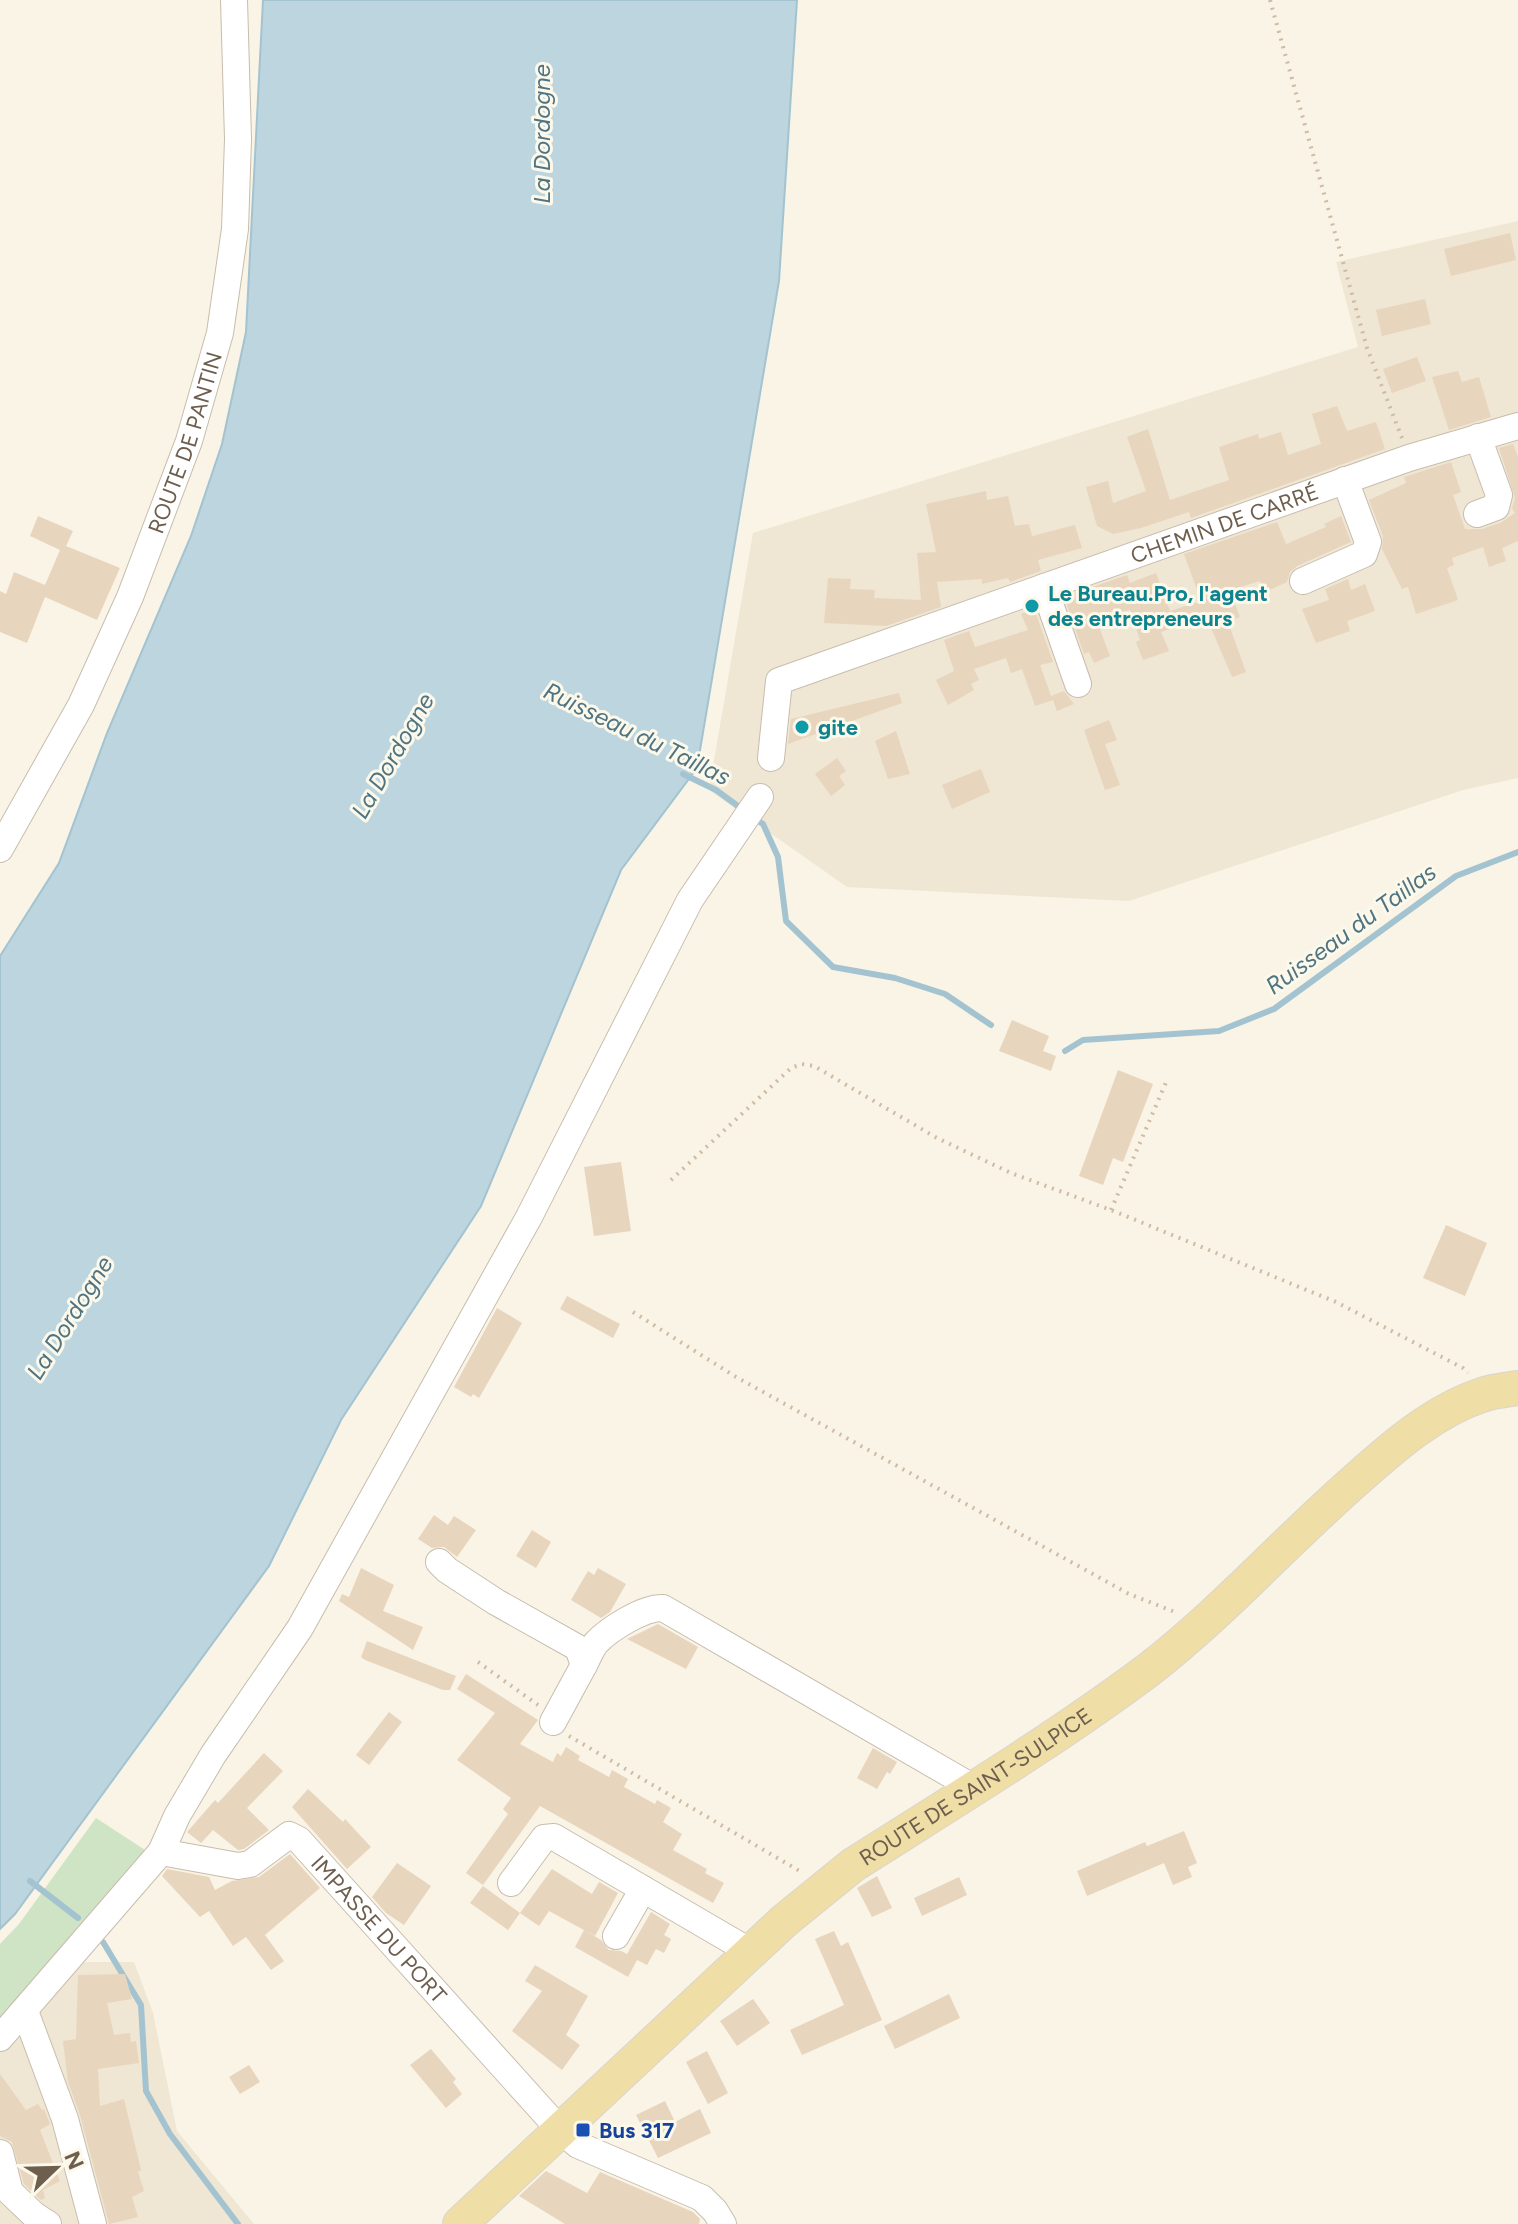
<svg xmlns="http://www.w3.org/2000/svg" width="1518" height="2224" font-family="Figtree,sans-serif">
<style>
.residential{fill:#efe6d4}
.green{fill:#cee4c5}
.water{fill:#bcd5df;stroke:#a4c3d0;stroke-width:2}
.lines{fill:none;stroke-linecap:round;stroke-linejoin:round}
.stream{stroke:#a4c3d0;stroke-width:6}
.building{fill:#e8d5be}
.minor-casing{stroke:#c8bdad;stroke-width:28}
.major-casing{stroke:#d9d5d1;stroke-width:36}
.path{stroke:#cfbaa4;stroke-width:4;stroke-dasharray:2 6;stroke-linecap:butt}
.minor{stroke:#fff;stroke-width:26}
.major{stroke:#efdea6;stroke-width:34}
.culture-dot{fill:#0f9aa8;stroke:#fcf8ea;stroke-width:3}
.transit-dot{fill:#1a4fb4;stroke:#fcf8ea;stroke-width:3}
.labels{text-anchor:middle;stroke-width:6;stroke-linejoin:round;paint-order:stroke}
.street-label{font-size:22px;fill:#6e5e4e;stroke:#fcf8ea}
.culture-label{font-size:22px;font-weight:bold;fill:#0d838f;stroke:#fcf8ea;text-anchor:start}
.transit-label{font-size:22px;font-weight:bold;fill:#164399;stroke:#fcf8ea;text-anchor:start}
.water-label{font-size:24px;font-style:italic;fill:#4e7484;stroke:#fcf8ea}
</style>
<rect width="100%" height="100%" fill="#f9f4e5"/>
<path class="residential" d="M1518 221V778L1463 790 1129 901 847 887 709 790 753 533 1358 347 1336 262Z
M80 1962H134L153 2013 177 2131 254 2224H0V2050L42 2010Z"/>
<path class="green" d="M96 1818 148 1852 0 2024V1944L19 1924Z"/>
<path class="water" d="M263 0H797L779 281 697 768 621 870 481 1206 341 1420 269 1566 15 1914 0 1929V956L59 863 107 733 191 536 222 444 246 332Z"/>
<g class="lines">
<path class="stream" d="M683 774 716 790 742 809
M754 818 763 824 778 857 786 921 833 967 895 978 945 994 991 1025
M1065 1051 1083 1040 1219 1031 1274 1009 1456 876 1518 852
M30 1881 78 1918
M103 1942 141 2005 146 2091 170 2134 238 2224"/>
</g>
<path class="building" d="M1510 233 1516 260 1451 276 1444 249Z
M1425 299 1431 324 1382 336 1376 310Z
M1417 357 1426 381 1392 393 1383 369Z
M1458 371 1462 382 1479 377 1491 417 1449 430 1432 377Z
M1337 406 1347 431 1376 422 1385 449 1191 518 1189 512 1141 528 1113 534 1097 526 1086 487 1108 481 1113 503 1146 491 1127 437 1148 429 1170 500 1229 480 1219 447 1258 434 1259 439 1281 432 1288 455 1321 444 1312 414Z
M1513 444 1518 457V541L1502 548 1506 561 1489 567 1483 547 1452 558 1454 565 1447 568 1458 600 1416 614 1408 587 1402 589 1382 549 1383 536 1369 500 1406 483 1404 477 1451 462 1461 492 1453 495 1465 529H1482L1502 522 1515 513 1512 508 1515 498 1499 448Z
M986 491 987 500 1008 496 1015 526 1029 524 1032 536 1075 525 1082 548 1038 560 1041 571 1010 582 1008 578 982 584V579L937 582 941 607 886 626 824 623 828 578 851 579 850 589 875 590 874 598 921 600 917 553 936 552 926 504Z
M38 516 73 531 66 546 120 568 97 620 45 597 27 643 0 632V591L6 594 14 572 45 585 60 550 30 536Z
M1341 516 1351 542 1297 566 1290 572 1287 582 1265 592 1260 581 1230 590 1240 617 1228 622 1246 672 1232 677 1206 616 1161 632 1169 651 1143 660 1136 642 1140 640 1130 610 1095 616 1110 656 1094 663 1089 652 1084 654 1064 597 1127 575 1130 583 1156 573 1170 611 1201 601 1184 554 1277 522 1286 544 1326 527 1324 524Z
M1348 579 1351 590 1365 584 1375 611 1347 621 1350 631 1316 643 1302 609 1329 600 1325 589Z
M1034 608 1053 662 1040 665 1051 696 1064 691 1074 704 1057 711 1053 700 1035 706 1022 669 1011 673 1006 658 974 669 979 680 971 684 974 690 948 705 936 680 954 671 944 640 969 631 975 647 1028 630 1021 614Z
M899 693 902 703 788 744 791 719Z
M1109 720 1117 740 1105 744 1120 785 1105 790 1084 730Z
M896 731 910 774 888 779 875 741Z
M837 758 846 771 839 776 845 785 831 796 815 774Z
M981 769 990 792 952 809 942 785Z
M1012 1020 1049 1036 1043 1051 1056 1056 1051 1071 999 1051Z
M1118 1070 1153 1084 1123 1162 1113 1158 1103 1185 1079 1176Z
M621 1162 631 1231 594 1236 584 1167Z
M1446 1225 1487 1243 1465 1296 1423 1278Z
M567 1296 620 1324 613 1338 560 1309Z
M497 1308 522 1323 479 1398 473 1394 471 1397 454 1387Z
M434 1515 448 1525 454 1516 476 1530 457 1557 444 1547 432 1548 418 1539Z
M532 1530 551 1542 536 1568 516 1556Z
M361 1568 394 1585 383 1611 423 1627 413 1650 339 1601 342 1594 349 1597Z
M598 1568 626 1584 610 1612 601 1618 571 1600 588 1571 594 1575Z
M658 1624 698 1647 686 1669 627 1639Z
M367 1641 456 1676 450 1690H443L365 1660 361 1657Z
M466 1674 538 1720 520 1744 553 1762 557 1753 561 1756 566 1747 580 1756 578 1760 609 1777 612 1770 628 1779 624 1787 655 1804 657 1800 671 1808 663 1822 682 1834 673 1850 707 1869 705 1873 724 1883 713 1903 540 1806 483 1885 466 1873 508 1814 503 1809 511 1798 457 1760 495 1713 457 1689Z
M389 1712 402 1722 369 1765 356 1755Z
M873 1748 897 1762 890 1774 887 1772 877 1789 857 1778Z
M264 1753 283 1771 247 1808 269 1830 244 1849 238 1850 213 1830 201 1843 187 1832 215 1800 218 1803Z
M308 1789 343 1822 345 1819 371 1847 347 1869 292 1807Z
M1184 1831 1197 1863 1188 1867 1192 1877 1173 1885 1164 1863 1087 1896 1077 1871 1145 1842 1147 1846Z
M290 1854 320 1888 265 1935 284 1961 271 1970 246 1937 233 1946 209 1911 200 1917 162 1876 167 1869 209 1877 215 1890 232 1881 259 1877Z
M397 1863 431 1886 404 1925 386 1913 372 1897Z
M552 1869 592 1894 599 1882 618 1893 595 1936 549 1911 539 1926 520 1913 508 1930 470 1903 483 1886 520 1913Z
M877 1876 892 1908 872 1917 857 1888Z
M959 1877 967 1895 922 1916 914 1898Z
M651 1912 670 1924 664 1935 671 1939 664 1953 656 1949 647 1965 637 1960 628 1977 575 1947 584 1930 601 1940 609 1950 621 1951 627 1954Z
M834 1931 841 1946 848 1942 882 2020 802 2055 790 2030 844 2005 815 1939Z
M535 1965 588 1996 566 2035 580 2045 562 2070 512 2031 542 1991 525 1981Z
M125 1974 132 1999 107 2003 114 2035 130 2033 131 2042 136 2041 139 2063 98 2069 100 2106 124 2099 141 2170 138 2172 144 2191 132 2197 138 2217 109 2224 80 2115 68 2082 63 2041 76 2039 78 1975Z
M949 1994 960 2018 895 2049 884 2026Z
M753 1999 770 2023 737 2046 720 2021Z
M431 2049 456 2079 453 2082 462 2094 446 2108 410 2065Z
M707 2051 728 2093 708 2104 686 2062Z
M249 2065 260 2082 240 2094 229 2077Z
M0 2074 26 2110 38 2104 42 2110 44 2109 50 2124 40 2130 60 2181 43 2190 45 2198 41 2200 24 2184 12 2142 0 2136Z
M665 2101 675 2122 700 2109 711 2133 658 2158 636 2115Z
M546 2171 587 2193 600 2172 693 2212 700 2219 699 2224H565L519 2196Z"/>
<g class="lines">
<defs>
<g id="minor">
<path d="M1477 514 1496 507 1499 495 1478 437"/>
<path d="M1303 581 1364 554 1368 542 1345 480"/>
<path d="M1044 587 1078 684"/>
<path id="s1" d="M771 758 779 681 1409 458 1518 426"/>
<path id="s2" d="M0 849 81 705 130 597 189 441 220 333 235 229 238 139 234 0"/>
<path d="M439 1562 447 1570 496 1602 578 1648 584 1665 553 1722"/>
<path d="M584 1665C588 1658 591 1649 596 1643 609 1629 644 1607 663 1608L974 1788"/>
<path id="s3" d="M161 1852 238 1866 250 1864 289 1835 299 1840 560 2130 578 2145 702 2198 715 2211 723 2224"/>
<path d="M511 1883 544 1838 554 1837 751 1952"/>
<path d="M616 1936 643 1889"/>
<path d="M25 2011 65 2119 93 2224"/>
<path d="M0 2038 161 1852 177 1816 213 1755 300 1628 529 1217 690 900 760 797"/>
<path d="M0 2153 10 2192 34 2215 48 2224"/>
</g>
<g id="major">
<path id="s4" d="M460 2224 784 1921 853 1865C952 1802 1053 1741 1147 1671 1222 1613 1286 1541 1357 1479 1394 1446 1434 1411 1482 1395 1493 1391 1506 1390 1518 1388"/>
</g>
</defs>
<use href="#minor" class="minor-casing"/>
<use href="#major" class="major-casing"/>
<path class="path" d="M1270 0 1367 348 1402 438
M671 1180 791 1068 802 1064 814 1066 937 1138 1011 1173 1111 1210 1336 1302 1463 1368 1468 1373
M1111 1210 1167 1080
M633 1312 736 1377 1129 1594 1175 1612
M478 1662 538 1705
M569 1736 803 1873"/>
<use href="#minor" class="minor"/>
<use href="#major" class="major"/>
</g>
<g class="culture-dot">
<circle cx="1032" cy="606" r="8"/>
<circle cx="802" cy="727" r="8"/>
</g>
<rect class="transit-dot" x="575" y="2122" width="16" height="16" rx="4"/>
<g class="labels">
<g class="street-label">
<text dy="8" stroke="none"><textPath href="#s2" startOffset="448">ROUTE DE PANTIN</textPath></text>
<text dy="8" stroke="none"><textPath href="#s1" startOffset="550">CHEMIN DE CARRÉ</textPath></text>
<text dy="8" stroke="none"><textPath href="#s4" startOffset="678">ROUTE DE SAINT-SULPICE</textPath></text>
<text dy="8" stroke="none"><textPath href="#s3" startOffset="270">IMPASSE DU PORT</textPath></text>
</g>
<g class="culture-label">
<text x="1048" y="601">Le Bureau.Pro, l'agent<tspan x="1048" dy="25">des entrepreneurs</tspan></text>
<text x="818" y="735">gite</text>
</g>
<g class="transit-label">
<text x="599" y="2138">Bus 317</text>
</g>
<g class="water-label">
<text transform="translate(542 134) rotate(-90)" y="8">La Dordogne</text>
<text transform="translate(637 734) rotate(26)" y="8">Ruisseau du Taillas</text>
<text transform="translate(393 756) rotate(-60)" y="8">La Dordogne</text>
<text transform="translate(1351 929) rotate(-36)" y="8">Ruisseau du Taillas</text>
<text transform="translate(70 1318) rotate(-58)" y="8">La Dordogne</text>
</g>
</g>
<g transform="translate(56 2168) rotate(67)" stroke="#fcf8ea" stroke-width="6" paint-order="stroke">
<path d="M0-6L14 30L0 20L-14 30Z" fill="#6e5e4e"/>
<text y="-12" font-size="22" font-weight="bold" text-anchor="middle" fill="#6e5e4e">N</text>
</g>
</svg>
